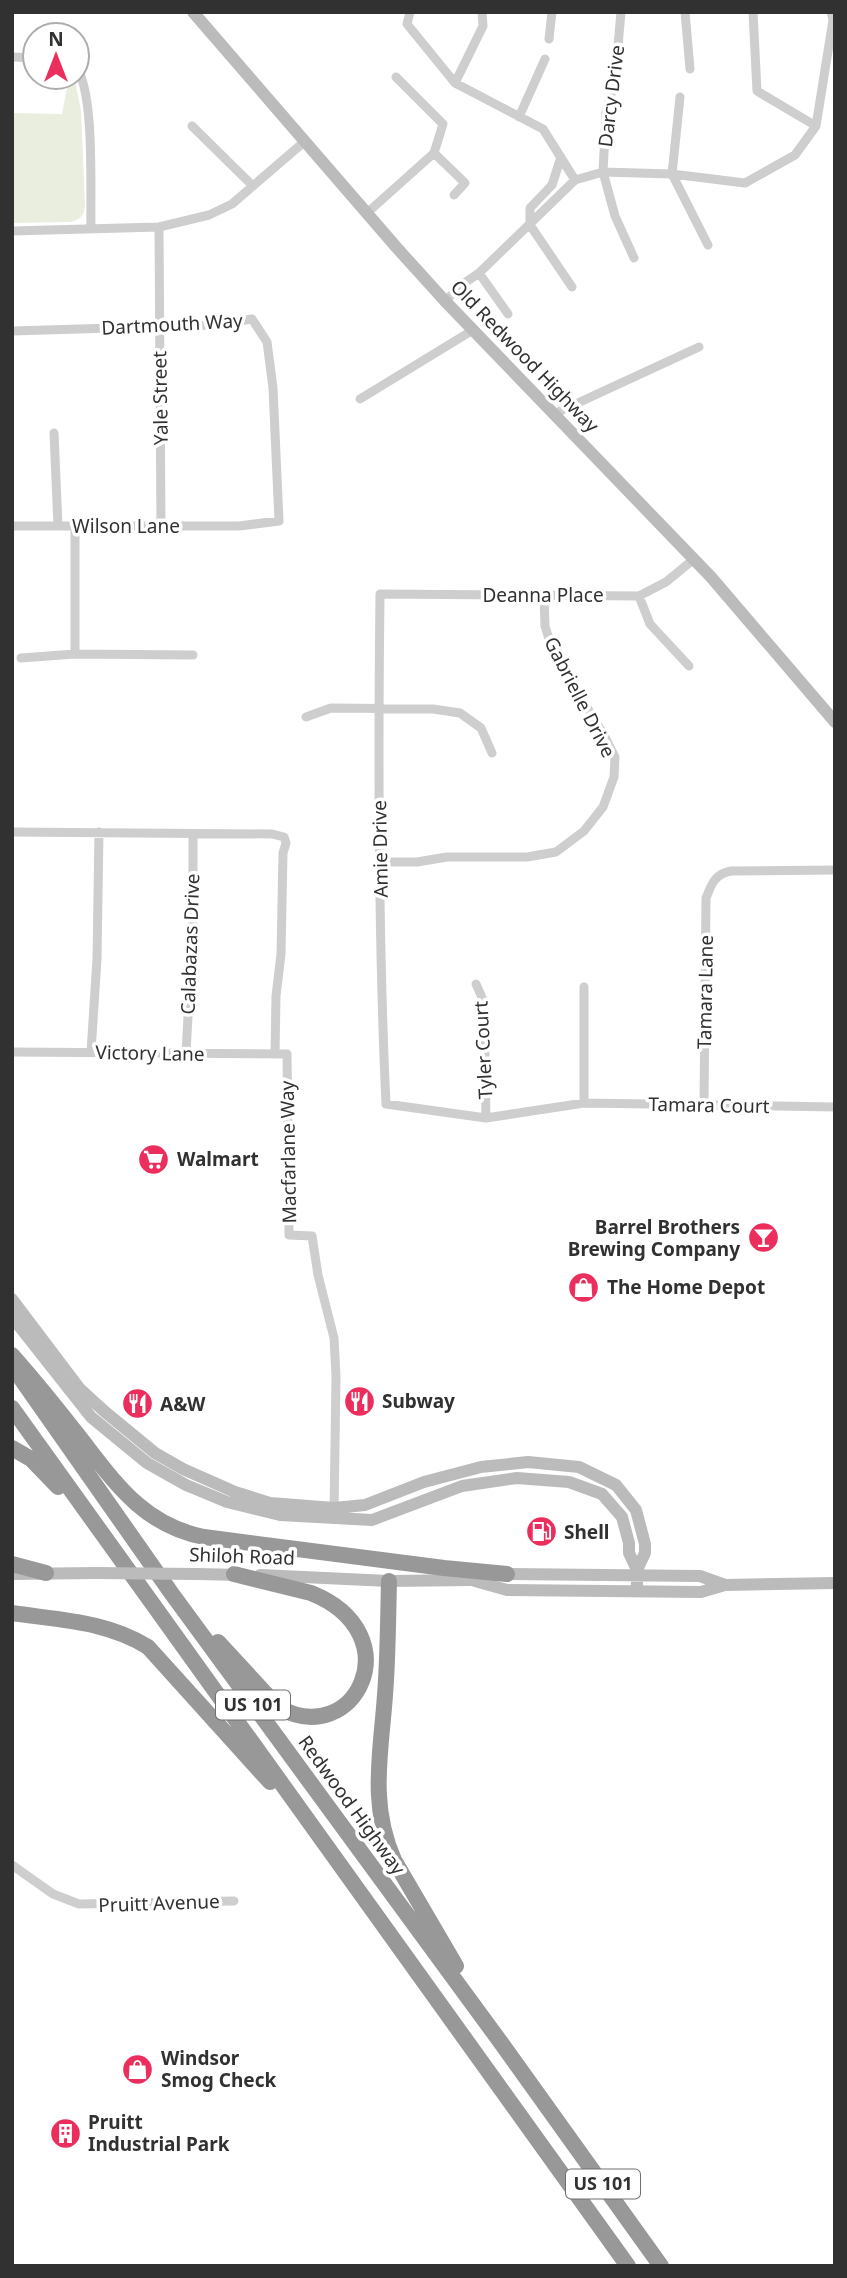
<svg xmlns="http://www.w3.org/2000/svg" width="847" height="2278" font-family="'Noto Sans',sans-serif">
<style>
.green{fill:#e9eede}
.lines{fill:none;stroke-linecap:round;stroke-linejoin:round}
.street{stroke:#cecece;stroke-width:9}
.secondary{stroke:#bbb;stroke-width:12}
.highway{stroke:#989898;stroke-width:16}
.secondary-bridge{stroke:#bbb;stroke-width:12}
.labels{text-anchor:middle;stroke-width:7;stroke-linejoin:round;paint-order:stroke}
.shield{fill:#fff;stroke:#6f6f6f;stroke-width:2}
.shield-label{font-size:18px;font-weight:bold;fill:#313131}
.street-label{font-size:19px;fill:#313131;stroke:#fff}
.poi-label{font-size:19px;font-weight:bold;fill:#313131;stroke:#fff;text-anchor:start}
</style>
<rect width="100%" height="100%" fill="#fff"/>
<path class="green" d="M69 77H74L81 110 85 206C84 216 79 220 70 222L12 223V113L62 114Z"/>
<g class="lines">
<path class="street" d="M410 12 407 24 455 83 543 129 575 180
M621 12 615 79 606 113 603 172 615 216 634 258
M685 12 690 69
M753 12 757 91 816 126
M549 39 552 12
M12 57 35 58
M77 68C95 97 90 192 91 229
M455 83 483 26 482 12
M680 97 672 174 708 245
M519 117 545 59
M192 126 253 186
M434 153 465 183 454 195
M561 157 552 185 530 208V225L572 287
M367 213 434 153 443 124 396 77
M159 227 161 526
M12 231 159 227 209 215 232 204 304 142
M479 273 508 314
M445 301 463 284 479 273 575 180 603 172 672 174 745 183 795 155 816 126 833 20 831 12
M12 331 213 325 252 319 267 342 273 388 279 521 239 526H12
M360 399 473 330
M554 414 699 347
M54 433 58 526
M75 526V654
M694 559 666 582 639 596 380 594C378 763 378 934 386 1104L486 1118 584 1103 835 1107
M639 596 650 624 689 666
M21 658 75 654 193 655
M306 717 331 708 433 709 460 713 481 728 492 753
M12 832 272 834 284 837 286 843 283 853 281 954 276 996 275 1054
M380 862H417L447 857H527L556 852 584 831 603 807 614 777 615 757 604 735 553 652 545 626 544 595
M476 984 484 1002 486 1118
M12 1052 287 1054 289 1235 312 1236 318 1275 334 1338 336 1376 334 1513
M91 1052 97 959 99 832
M186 1053 193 924V834
M584 1103V987
M704 1105 706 898C712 883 715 874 731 871L835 870
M12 1865 53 1894 79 1904 234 1901"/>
<path class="secondary" d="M193 12 397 248 445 301 711 577 835 722
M12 1299 80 1389 104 1411 155 1453 183 1469 235 1492 270 1503 334 1508 365 1505 424 1482 481 1467 528 1462 579 1467 616 1485 636 1510 645 1544V1553L637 1570
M12 1317 91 1417 147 1463 186 1485 227 1502 280 1515 372 1520 462 1486 517 1478 569 1482 602 1494 622 1517 629 1543V1553L637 1570V1591
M12 1574 95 1573
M197 1574 242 1575
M260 1575 389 1581 471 1580 507 1574 700 1576 725 1585
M475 1581 507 1590 701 1592 725 1585 835 1583"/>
<path class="highway" d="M12 1355C35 1381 56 1407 77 1434 114 1481 142 1525 204 1537L444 1568 507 1574
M12 1366 172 1594 499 2040 661 2266
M12 1408 628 2266
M12 1448 31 1459 58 1487
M12 1564 46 1573
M389 1581C388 1619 388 1657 385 1695 381 1753 369 1804 394 1860L456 1966
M12 1613C59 1620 107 1621 148 1647L270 1782
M218 1642 278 1707C355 1751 413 1634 311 1593L234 1574"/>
<path class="secondary-bridge" d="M95 1573 197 1574"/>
</g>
<defs>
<symbol id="supermarket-disc" viewBox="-11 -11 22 22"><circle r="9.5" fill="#ec2e5d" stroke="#fff"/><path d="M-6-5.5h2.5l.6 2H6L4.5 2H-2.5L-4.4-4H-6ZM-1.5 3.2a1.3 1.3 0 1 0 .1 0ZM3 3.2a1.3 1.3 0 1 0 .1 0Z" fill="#fff"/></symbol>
<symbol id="bar-disc" viewBox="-11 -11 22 22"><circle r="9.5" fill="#ec2e5d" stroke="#fff"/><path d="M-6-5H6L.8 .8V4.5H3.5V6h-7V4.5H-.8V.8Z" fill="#fff"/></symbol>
<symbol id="shop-disc" viewBox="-11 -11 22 22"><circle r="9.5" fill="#ec2e5d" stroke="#fff"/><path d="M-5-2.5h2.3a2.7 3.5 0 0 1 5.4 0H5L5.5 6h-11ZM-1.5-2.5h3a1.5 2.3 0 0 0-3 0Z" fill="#fff"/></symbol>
<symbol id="restaurant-disc" viewBox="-11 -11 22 22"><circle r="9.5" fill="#ec2e5d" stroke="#fff"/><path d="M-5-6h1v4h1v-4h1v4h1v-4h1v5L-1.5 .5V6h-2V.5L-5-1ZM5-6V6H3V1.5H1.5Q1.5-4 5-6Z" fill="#fff"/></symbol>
<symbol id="fuel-disc" viewBox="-11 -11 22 22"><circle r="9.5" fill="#ec2e5d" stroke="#fff"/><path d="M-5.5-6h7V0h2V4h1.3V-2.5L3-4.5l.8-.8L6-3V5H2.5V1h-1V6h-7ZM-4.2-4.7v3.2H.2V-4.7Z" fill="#fff"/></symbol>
<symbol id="building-disc" viewBox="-11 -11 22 22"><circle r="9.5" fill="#ec2e5d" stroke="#fff"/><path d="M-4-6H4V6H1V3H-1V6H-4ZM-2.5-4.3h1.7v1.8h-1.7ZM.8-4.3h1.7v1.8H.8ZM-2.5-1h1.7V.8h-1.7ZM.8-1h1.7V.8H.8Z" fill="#fff"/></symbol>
</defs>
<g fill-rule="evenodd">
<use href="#supermarket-disc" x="136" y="1142" width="35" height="35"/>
<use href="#bar-disc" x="746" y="1220" width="35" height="35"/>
<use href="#shop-disc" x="566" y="1270" width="35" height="35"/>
<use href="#restaurant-disc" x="342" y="1384" width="35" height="35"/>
<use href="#restaurant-disc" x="120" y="1386" width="35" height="35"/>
<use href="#fuel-disc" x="524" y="1514" width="35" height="35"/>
<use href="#shop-disc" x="120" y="2052" width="35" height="35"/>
<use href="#building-disc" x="48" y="2116" width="35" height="35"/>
</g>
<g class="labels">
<g class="shield">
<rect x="216" y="1690.5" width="74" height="29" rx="5"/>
<rect x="566" y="2169.5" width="74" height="29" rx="5"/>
</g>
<g class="shield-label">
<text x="253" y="1711">US 101</text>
<text x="603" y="2190">US 101</text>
</g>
<g class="street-label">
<text transform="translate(611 96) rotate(-83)" y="7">Darcy Drive</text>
<text transform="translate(172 324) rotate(-3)" y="7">Dartmouth Way</text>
<text transform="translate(525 356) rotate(46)" y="7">Old Redwood Highway</text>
<text transform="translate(160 398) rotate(-91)" y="7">Yale Street</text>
<text x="126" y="533">Wilson Lane</text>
<text x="543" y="602">Deanna Place</text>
<text transform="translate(580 697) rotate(63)" y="7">Gabrielle Drive</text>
<text transform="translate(380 849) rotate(-91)" y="7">Amie Drive</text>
<text transform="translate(190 944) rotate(-88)" y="7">Calabazas Drive</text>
<text transform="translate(705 992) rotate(-89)" y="7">Tamara Lane</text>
<text transform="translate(483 1050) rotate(-93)" y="7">Tyler Court</text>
<text transform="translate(150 1053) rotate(1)" y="7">Victory Lane</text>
<text transform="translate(709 1105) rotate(1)" y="7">Tamara Court</text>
<text transform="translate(288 1152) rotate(-91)" y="7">Macfarlane Way</text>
<text transform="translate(242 1556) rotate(2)" y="7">Shiloh Road</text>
<text transform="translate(352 1805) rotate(54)" y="7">Redwood Highway</text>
<text transform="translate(159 1903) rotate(-2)" y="7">Pruitt Avenue</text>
</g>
<g class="poi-label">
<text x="177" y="1166">Walmart</text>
<text x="740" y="1234" text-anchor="end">Barrel Brothers<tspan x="740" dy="22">Brewing Company</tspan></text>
<text x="607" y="1294">The Home Depot</text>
<text x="382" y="1408">Subway</text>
<text x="160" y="1411">A&amp;W</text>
<text x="564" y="1539">Shell</text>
<text x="161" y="2065">Windsor<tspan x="161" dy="22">Smog Check</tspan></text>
<text x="88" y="2129">Pruitt<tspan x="88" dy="22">Industrial Park</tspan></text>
</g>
</g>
<rect width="847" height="2278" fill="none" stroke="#313131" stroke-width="28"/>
<g transform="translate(56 56)"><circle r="33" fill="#ffffff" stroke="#adadad" stroke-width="2"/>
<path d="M0-5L12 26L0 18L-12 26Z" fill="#ec2e5d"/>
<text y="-10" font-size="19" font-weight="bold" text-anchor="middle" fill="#313131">N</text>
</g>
</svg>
